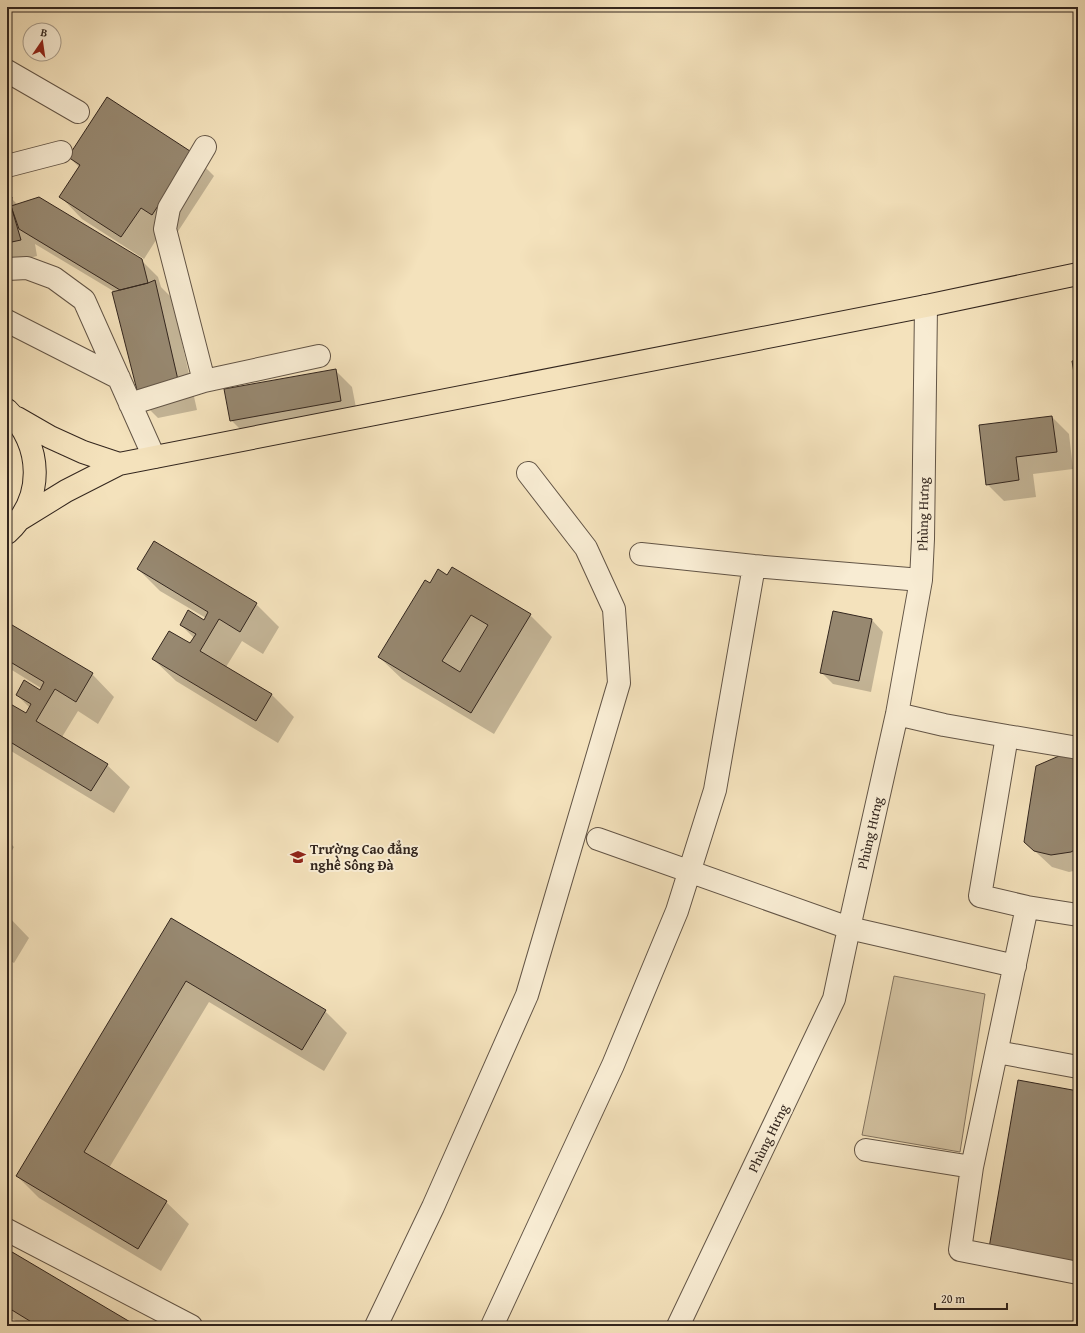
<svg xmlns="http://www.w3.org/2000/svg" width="1085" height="1333" font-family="'Gentium Book Plus',serif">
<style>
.green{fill:#d3c2a1;stroke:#837460}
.shadow{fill:#0003}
.building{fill:#978870;stroke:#33261e;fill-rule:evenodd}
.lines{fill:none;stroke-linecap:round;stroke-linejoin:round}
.minor-casing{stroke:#635546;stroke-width:24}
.major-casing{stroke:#33261e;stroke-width:24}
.minor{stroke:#f8ecd3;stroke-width:22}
.major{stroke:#f4e2bc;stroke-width:22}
.labels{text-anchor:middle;stroke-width:4;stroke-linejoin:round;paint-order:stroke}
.street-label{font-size:14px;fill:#33261e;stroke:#f8ecd3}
.poi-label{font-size:14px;font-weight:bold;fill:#33261e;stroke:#f8ecd3;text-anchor:start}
</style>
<rect width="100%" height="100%" fill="#f4e2bc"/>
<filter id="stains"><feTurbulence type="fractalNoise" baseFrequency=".005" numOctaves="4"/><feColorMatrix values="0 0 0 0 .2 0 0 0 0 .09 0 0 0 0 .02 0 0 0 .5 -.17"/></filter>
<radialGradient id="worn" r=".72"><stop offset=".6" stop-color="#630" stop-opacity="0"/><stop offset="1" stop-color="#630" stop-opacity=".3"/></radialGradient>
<path class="green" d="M894 976 985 994 960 1152 862 1135Z"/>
<path class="shadow" d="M192 154 214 176 175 236 163 229 144 259 82 219 60 196 79 167 69 157Z
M11 198 18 205 141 260 158 277 161 287 172 298 197 410 158 418 141 401 115 292 35 244 37 256 7 264V199Z
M335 370 352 387 358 418 248 437 231 420Z
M1052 417 1069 434 1073 469 1033 474 1036 497 1004 501 987 484Z
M154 542 256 604 279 627 263 654 242 641 226 667 272 695 294 717 278 743 176 681 153 659 190 644 194 638 181 625 204 621 206 618 160 591 138 569Z
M447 576 530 615 552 637 494 734 402 679 379 657 431 585Z
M872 620 883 632 871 692 833 684 821 672Z
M7 623 92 674 114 697 98 724 78 711 62 737 107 765 130 787 114 813 11 751 7 747V703L26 715 30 708 17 695 40 691 41 688 7 667Z
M1078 761V870L1069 872 1052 867 1025 842Z
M7 840 14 847 7 859Z
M7 915 29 938 14 963 7 959Z
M171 919 325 1011 347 1033 324 1071 209 1002 109 1168 166 1202 189 1224 161 1271 39 1198 17 1176Z
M7 1250 135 1326H25L7 1316Z"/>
<path class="building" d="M107 97 193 153 152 215 141 208 121 237 59 197 80 165 68 157Z
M12 197 11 206 21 240 7 243V198Z
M39 197 142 259 148 283 120 290 19 229 11 206Z
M155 280 181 393 140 402 112 292 148 283Z
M1078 360V397L1072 361Z
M336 369 341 401 230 421 224 389Z
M1052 416 1057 452 1016 457 1019 480 986 485 979 425Z
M154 541 257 603 240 632 219 619 200 651 272 694 256 721 152 659 169 631 190 643 196 634 180 625 188 610 204 620 208 612 137 569Z
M452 567 531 614 471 713 378 657 425 580 430 583 438 569 447 575ZM471 615 488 625 460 672 442 661Z
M833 611 872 619 859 681 820 673Z
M7 622 93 673 76 702 55 689 36 721 108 764 91 791 7 740V702L26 713 31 704 16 695 24 680 40 690 44 682 7 660Z
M1066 753 1078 759V848L1071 852 1051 855 1034 851 1024 842 1028 816 1036 766Z
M171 918 326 1010 302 1050 186 981 84 1152 167 1201 138 1249 16 1176Z
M1018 1080 1078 1091V1263L989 1248Z
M7 1249 137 1326H38L7 1307Z"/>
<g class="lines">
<defs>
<path id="minor" d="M7 71 78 112
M7 166 61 152
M7 269 27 268 54 278 84 300 154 457
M7 321 119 378
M204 381 165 229 169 208 205 147
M130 404 204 381 319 356
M641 554 754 566 921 580
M897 714 944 725 1007 736
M1078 748 1007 736 980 896 1027 907 1078 915
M598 839 849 928 1015 966
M1027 907 972 1167 960 1250 1078 1273
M997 1052 1078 1067
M866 1150 972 1167
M7 1230 191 1326
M376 1326 433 1207 527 995 619 683 614 609 586 548 528 473
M492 1326 613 1065 677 911 715 790 754 566
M678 1326 834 999 849 928 897 714 921 580 923 539 926 306"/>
<path id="major" d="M7 410C43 445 45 499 7 533
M17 418 50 437 83 452 119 464
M19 520 66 491 119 464 926 306 1078 274"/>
</defs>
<use href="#minor" class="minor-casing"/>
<use href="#major" class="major-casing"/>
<use href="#minor" class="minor"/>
<use href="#major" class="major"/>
</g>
<defs>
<symbol id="university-bare" viewBox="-9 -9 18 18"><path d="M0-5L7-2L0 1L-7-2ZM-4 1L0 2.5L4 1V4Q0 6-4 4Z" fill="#8f2418" stroke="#f8ecd3" stroke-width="2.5" paint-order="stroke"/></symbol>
</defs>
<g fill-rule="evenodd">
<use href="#university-bare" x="287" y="846" width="22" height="22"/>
</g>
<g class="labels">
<g class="street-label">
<text transform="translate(923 514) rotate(-89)" y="5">Phùng Hưng</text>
<text transform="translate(870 833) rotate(-77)" y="5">Phùng Hưng</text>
<text transform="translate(768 1138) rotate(-64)" y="5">Phùng Hưng</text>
</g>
<g class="poi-label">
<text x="310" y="854">Trường Cao đẳng<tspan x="310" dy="16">nghề Sông Đà</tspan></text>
</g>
</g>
<rect width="1085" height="1333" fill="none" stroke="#f4e2bc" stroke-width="24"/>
<rect x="8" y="8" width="1069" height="1317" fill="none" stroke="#33261e" stroke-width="2"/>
<rect x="12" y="12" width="1061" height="1309" fill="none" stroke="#33261e"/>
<g transform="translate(42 42) rotate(13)"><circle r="19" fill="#f8ecd3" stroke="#a99d8b"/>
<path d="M0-3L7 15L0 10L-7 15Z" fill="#8f2418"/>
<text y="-6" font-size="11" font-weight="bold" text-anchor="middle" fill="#33261e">B</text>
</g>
<path d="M935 1303v6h72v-6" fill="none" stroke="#33261e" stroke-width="2"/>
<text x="941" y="1303" font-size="12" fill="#33261e" stroke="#f8ecd3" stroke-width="3" paint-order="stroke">20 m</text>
<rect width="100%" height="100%" filter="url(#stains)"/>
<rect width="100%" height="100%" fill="url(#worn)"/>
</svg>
